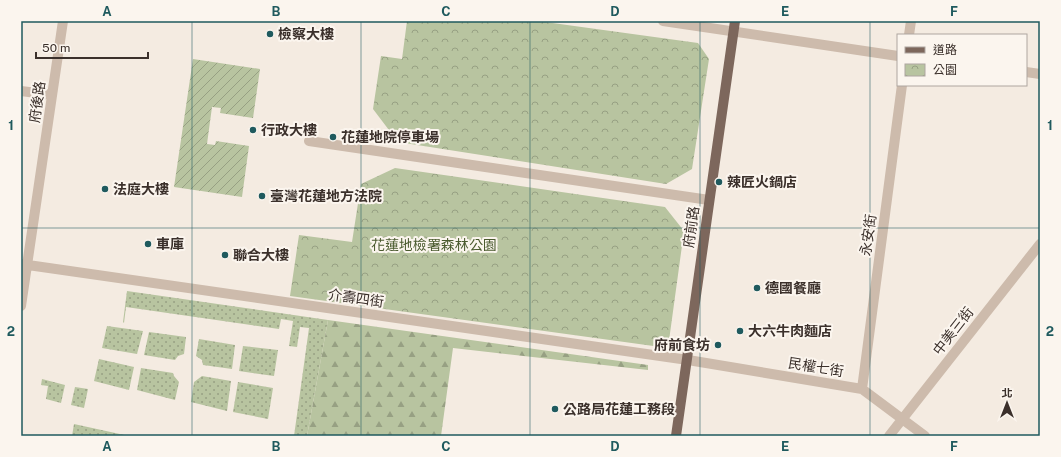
<svg xmlns="http://www.w3.org/2000/svg" width="1061" height="457" font-family="'Public Sans','Noto Sans TC',sans-serif">
<style>
.grass{fill:url(#grass-dots)}
.forest{fill:url(#forest-firs)}
.park{fill:url(#park-crowns)}
.garden{fill:url(#garden-furrows)}
.lines{fill:none;stroke-linecap:round;stroke-linejoin:round}
.minor{stroke:#cdbbac;stroke-width:10}
.primary{stroke:#7d675c;stroke-width:10}
.grid{fill:none;stroke:#1f5a5e;stroke-width:1;stroke-opacity:0.55}
.poi-dot{fill:#1f5a5e;stroke:#fbf5ee;stroke-width:1.5}
.labels{text-anchor:middle;stroke-width:4;stroke-linejoin:round;paint-order:stroke}
.poi-label{font-size:14px;font-weight:bold;fill:#3b302b;stroke:#fbf5ee;text-anchor:start}
.street-label{font-size:14px;fill:#3b302b;stroke:#fbf5ee}
.park-label{font-size:14px;fill:#4a5a2e;stroke:#fbf5ee}
.neatline{fill:none;stroke:#1f5a5e;stroke-width:1.5}
.grid-label{font-size:13px;text-anchor:middle;font-weight:bold;fill:#1f5a5e}
</style>
<defs>
<pattern id="grass-dots" width="8" height="8" patternUnits="userSpaceOnUse"><rect width="8" height="8" fill="#b8c4a0"/><path d="M2 2h.1M6 6h.1" fill="none" stroke="#97a083" stroke-width="1.8" stroke-linecap="round"/></pattern>
<pattern id="forest-firs" width="22" height="20" patternUnits="userSpaceOnUse"><rect width="22" height="20" fill="#b8c4a0"/><path d="M5 1l3.5 6h-7zM16 11l3.5 6h-7z" fill="#97a083"/></pattern>
<pattern id="park-crowns" width="20" height="18" patternUnits="userSpaceOnUse"><rect width="20" height="18" fill="#b8c4a0"/><path d="M2 6a3 3 0 1 1 6 0M12 15a3 3 0 1 1 6 0" fill="none" stroke="#97a083"/></pattern>
<pattern id="garden-furrows" width="10" height="10" patternUnits="userSpaceOnUse"><rect width="10" height="10" fill="#b8c4a0"/><path d="M-1 1l2-2M0 10L10 0M9 11l2-2" fill="none" stroke="#97a083"/></pattern>
</defs>
<rect width="100%" height="100%" fill="#f4ebe1"/>
<path class="grass" d="M127 291 328 320 307 436H294L309 328 300 327 297 347 289 346 293 321 281 319 279 329 126 307 124 323 123 322Z
M107 326 143 331 137 354 102 348Z
M149 332 186 337 184 354 178 356 175 360 144 355Z
M199 339 235 345 232 369 203 365 202 360 196 356Z
M243 346 278 350 274 376 239 371Z
M99 359 134 367 129 390 94 381Z
M141 368 173 373 174 376 179 382 175 400 137 390Z
M202 376 231 381 227 411 191 402 194 382Z
M42 379 65 385 61 403 46 399 48 386 41 385Z
M238 382 273 388 268 419 233 412Z
M75 387 88 389 84 408 71 405Z
M74 424 129 436H72Z"/>
<path class="forest" d="M328 320 648 365V370L453 348 441 436H307Z"/>
<path class="park" d="M407 21H538L698 43 709 59 692 169 666 184 398 142 373 109 381 56 402 59Z
M395 168 665 207 684 231 668 348 290 296 299 235 352 242 361 184Z"/>
<path class="garden" d="M193 59 260 69 253 118 220 113 221 108 212 107 207 144 215 145 216 141 249 146 242 197 174 187Z"/>
<g class="lines">
<path class="minor" d="M663 21 898 56
M909 35 911 21
M1026 72 1040 74
M21 91 52 95
M309 141 709 200
M21 264 688 360 862 389 925 436
M21 306 63 21
M862 389 902 85
M889 436 1040 244"/>
<path class="primary" d="M676 436 735 21"/>
</g>
<path class="grid" d="M192 21V436M361 21V436M530 21V436M700 21V436M870 21V436M21 228H1040"/>
<g class="poi-dot">
<circle cx="270" cy="34" r="4"/>
<circle cx="253" cy="130" r="4"/>
<circle cx="333" cy="137" r="4"/>
<circle cx="719" cy="182" r="4"/>
<circle cx="105" cy="189" r="4"/>
<circle cx="262" cy="196" r="4"/>
<circle cx="148" cy="244" r="4"/>
<circle cx="225" cy="255" r="4"/>
<circle cx="757" cy="288" r="4"/>
<circle cx="740" cy="331" r="4"/>
<circle cx="718" cy="345" r="4"/>
<circle cx="555" cy="409" r="4"/>
</g>
<g class="labels">
<g class="poi-label">
<text x="278" y="39">檢察大樓</text>
<text x="261" y="135">行政大樓</text>
<text x="341" y="142">花蓮地院停車場</text>
<text x="727" y="187">辣匠火鍋店</text>
<text x="113" y="194">法庭大樓</text>
<text x="270" y="201">臺灣花蓮地方法院</text>
<text x="156" y="249">車庫</text>
<text x="233" y="260">聯合大樓</text>
<text x="765" y="293">德國餐廳</text>
<text x="748" y="336">大六牛肉麵店</text>
<text x="710" y="350" text-anchor="end">府前食坊</text>
<text x="563" y="414">公路局花蓮工務段</text>
</g>
<g class="street-label">
<text transform="translate(37 102) rotate(-82)" y="5">府後路</text>
<text transform="translate(691 227) rotate(-82)" y="5">府前路</text>
<text transform="translate(868 235) rotate(-82)" y="5">永安街</text>
<text transform="translate(356 298) rotate(8)" y="5">介壽四街</text>
<text transform="translate(953 331) rotate(-52)" y="5">中美三街</text>
<text transform="translate(816 367) rotate(9)" y="5">民權七街</text>
</g>
<g class="park-label">
<text x="434" y="250">花蓮地檢署森林公園</text>
</g>
</g>
<rect width="1061" height="457" fill="none" stroke="#fbf5ee" stroke-width="44"/>
<rect x="897" y="34" width="130" height="52" fill="#fbf5ee" stroke="#aea6a0"/>
<rect x="905" y="47" width="20" height="6" fill="#7d675c" stroke="#aea6a0"/>
<text x="933" y="54" font-size="12" fill="#3b302b">道路</text>
<rect x="905" y="64" width="20" height="12" fill="url(#park-crowns)" stroke="#aea6a0"/>
<text x="933" y="74" font-size="12" fill="#3b302b">公園</text>
<g transform="translate(1007 403)" stroke="#fbf5ee" stroke-width="3" paint-order="stroke">
<path d="M0-3L7 15L0 10L-7 15Z" fill="#3b302b"/>
<text y="-6" font-size="11" font-weight="bold" text-anchor="middle" fill="#3b302b">北</text>
</g>
<path d="M36 52v6h112v-6" fill="none" stroke="#3b302b" stroke-width="2"/>
<text x="42" y="52" font-size="12" fill="#3b302b" stroke="#fbf5ee" stroke-width="3" paint-order="stroke">50 m</text>
<rect x="22" y="22" width="1017" height="413" class="neatline"/>
<g class="grid-label">
<text x="107" y="16">A</text>
<text x="276" y="16">B</text>
<text x="446" y="16">C</text>
<text x="615" y="16">D</text>
<text x="785" y="16">E</text>
<text x="954" y="16">F</text>
<text x="11" y="130">1</text>
<text x="1050" y="130">1</text>
<text x="11" y="336">2</text>
<text x="1050" y="336">2</text>
<text x="107" y="451">A</text>
<text x="276" y="451">B</text>
<text x="446" y="451">C</text>
<text x="615" y="451">D</text>
<text x="785" y="451">E</text>
<text x="954" y="451">F</text>
</g>
</svg>
